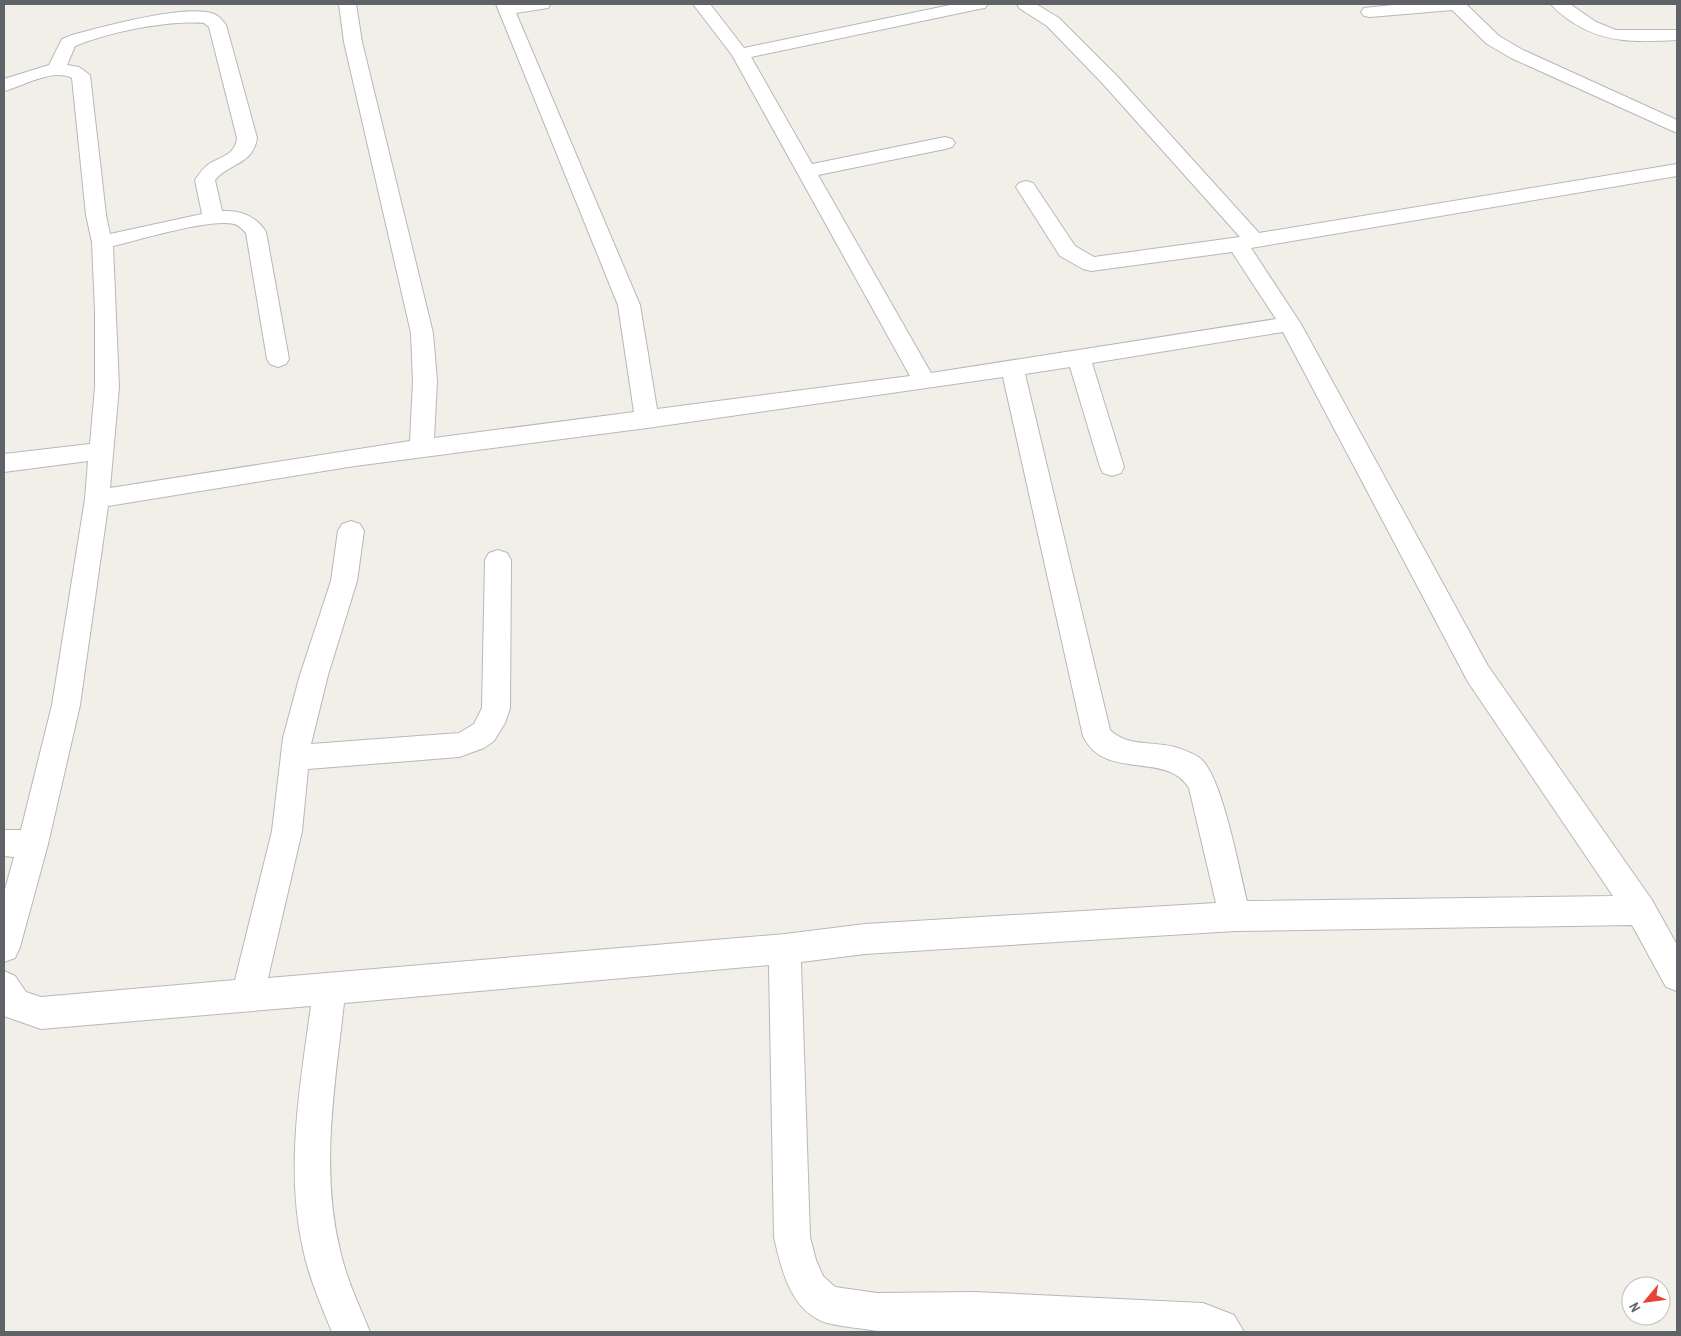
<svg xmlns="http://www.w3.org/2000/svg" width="1681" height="1336" font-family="'Archivo Narrow',sans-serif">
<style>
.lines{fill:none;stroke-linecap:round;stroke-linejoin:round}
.minor-casing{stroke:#b5b8bc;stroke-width:2}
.minor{fill:#fff;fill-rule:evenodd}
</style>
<rect width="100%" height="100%" fill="#f1efe8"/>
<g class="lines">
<defs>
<path id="minor" d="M339 4H356L362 42 433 333 437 381 434 438 634 412 618 305 496 4H551L548 8 516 13 640 305 657 409 910 376 732 55 693 4H710L744 48 955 4H988L985 8 979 9 751 57 812 164 945 137 952 139 955 143 952 147 945 149 818 175 931 373 1276 319 1232 252 1091 271 1083 269 1060 256 1016 187 1019 183 1026 181 1033 183 1075 246 1094 257 1240 237 1103 84 1047 26 1019 8 1017 4H1036L1059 18 1117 76 1259 233 1677 164V176L1251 248 1301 324 1488 666 1652 900 1677 945V991L1666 987 1632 925 1235 931 865 954 801 962 810 1237 816 1260 823 1276 835 1287 877 1293 974 1292 1203 1303 1234 1315 1244 1332 877 1331C861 1328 843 1327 827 1323 791 1312 781 1269 774 1237L769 965 344 1003C335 1084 320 1169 340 1250 346 1278 359 1305 370 1332H332C321 1305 309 1278 303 1249 285 1169 300 1085 311 1006L41 1029 4 1016V971L15 976 26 992 41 997 235 980 272 831 283 738 300 675 331 581 338 531 342 524 351 521 360 524 364 531 357 581 328 675 311 744 459 733 474 724 482 708 485 560 489 553 498 550 507 553 511 560 510 708 505 723 494 741 484 748 459 757 308 769 302 831 268 978 785 934 865 924 1216 903 1189 788C1166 750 1105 782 1083 736L1003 377 647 428 355 466 108 506 80 705 48 844 20 947 15 958 4 962V893L14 857 4 856V830H21L52 705 85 499 88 461 4 472V454L90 444 95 387V311L92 242 86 215 72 78C52 68 24 86 4 91V79L49 65 62 39 72 35C101 27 188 3 214 14 219 16 223 21 226 25L257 138C253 165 229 163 215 180L222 211C241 210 256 216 266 232L289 359 286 364 278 367 270 364 267 359 246 233C242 229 239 225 234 224 210 218 139 240 113 246L119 387 110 488 410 441 413 381 411 333 344 42ZM204 23 209 27 237 138C235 155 222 156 209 164 203 168 199 174 195 180L202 214 110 234 106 215 90 75 79 67 67 65 75 46C110 32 167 20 204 23ZM1283 332 1468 682 1613 896 1247 901C1239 869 1223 781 1202 760 1196 754 1184 750 1175 747 1153 741 1127 747 1110 730L1025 374 1070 367 1100 467 1103 473 1112 476 1121 473 1124 467 1092 363Z
M1403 4H1466L1499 36 1523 50 1677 120V133L1511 58 1487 44 1452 10 1370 17 1364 16 1361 12 1364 8Z
M1551 4H1570L1596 22 1616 30H1677V40C1639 42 1605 44 1572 22 1565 17 1556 11 1551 4Z"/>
</defs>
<use href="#minor" class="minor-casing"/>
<use href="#minor" class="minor"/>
</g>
<rect width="1681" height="1336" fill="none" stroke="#5f6368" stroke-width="10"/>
<g transform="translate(1646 1301) rotate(241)"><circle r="24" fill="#ffffff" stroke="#bfc1c3"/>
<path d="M0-4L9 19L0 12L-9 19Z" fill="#ea4335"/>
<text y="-8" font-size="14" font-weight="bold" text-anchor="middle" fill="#5f6368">N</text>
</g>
</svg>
